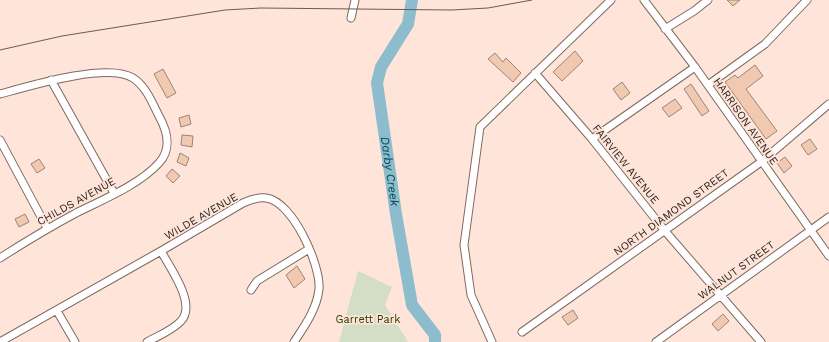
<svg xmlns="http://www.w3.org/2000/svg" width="829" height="342" font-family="'Work Sans',sans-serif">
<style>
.green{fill:#d4dec6}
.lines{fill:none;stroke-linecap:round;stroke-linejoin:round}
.river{stroke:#8dbdcd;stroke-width:12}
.building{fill:#f0c9b0;stroke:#9a8577}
.street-casing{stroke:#7f6960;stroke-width:9}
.street{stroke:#fff;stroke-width:7}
.tram{stroke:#6a5c56;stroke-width:1}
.labels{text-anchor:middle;stroke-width:3.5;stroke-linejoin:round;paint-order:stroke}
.street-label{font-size:11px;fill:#261d1a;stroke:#fee4d9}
.park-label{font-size:11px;fill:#2e4001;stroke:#fee4d9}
.water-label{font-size:12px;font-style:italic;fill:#004859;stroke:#fee4d9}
</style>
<rect width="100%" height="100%" fill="#fee4d9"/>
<path class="green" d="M358 271 392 287 385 305 408 342H339Z"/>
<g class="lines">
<path class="river" id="s1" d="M412 0 408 24 381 67 377 83 396 214 412 305 435 335V342"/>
</g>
<path class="building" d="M727 0H740L733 6Z
M575 51 583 61 562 81 553 72Z
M495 53 503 62 506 58 521 73 513 82 488 59Z
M755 65 763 76 746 89 777 131 766 139 725 82 735 75 738 78Z
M163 69 176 93 167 98 154 74Z
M622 82 630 93 621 100 613 89Z
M691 84 709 111 702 116 684 89Z
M675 99 682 108 669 117 662 108Z
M189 115 191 124 181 127 179 118Z
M182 135 193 136 192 147 181 145Z
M810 139 817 149 808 155 801 145Z
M180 153 189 158 186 166 177 162Z
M785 157 792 166 784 173 777 163Z
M39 159 45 168 37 173 31 164Z
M172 169 180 176 173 183 166 176Z
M25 214 29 222 19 227 15 219Z
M297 266 305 279 294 288 286 275Z
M573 310 578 318 568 325 562 317Z
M723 314 729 321 718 331 712 324Z"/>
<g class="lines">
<defs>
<path id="street" d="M644 0 695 67 829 256
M351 18 355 0
M665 29 694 11 708 0
M535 73 592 139 665 231 761 342
M51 80 114 193
M708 85 765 44 807 0
M0 94C29 86 108 62 133 78 147 87 153 105 160 118 168 133 171 150 159 163 139 185 102 200 76 213 50 227 25 242 0 258
M592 139 695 67
M0 140 47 228
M251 290 257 281 309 249
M57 311 75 342
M522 332 761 162 829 104
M0 342 161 251 243 203C250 200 258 197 266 198 293 201 321 266 319 289 317 309 304 327 294 342
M147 342C158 336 173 330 181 321 197 304 170 268 161 251
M492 342 471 295 464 245 480 127 611 0
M656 342 829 217"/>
</defs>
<use href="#street" class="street-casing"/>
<use href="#street" class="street"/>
<path class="tram" d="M0 50 62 36 225 10 261 8 452 10 488 8 532 0"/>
</g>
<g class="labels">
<g class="street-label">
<text transform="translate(746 121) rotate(55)" y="4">HARRISON AVENUE</text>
<text transform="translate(626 164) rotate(51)" y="4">FAIRVIEW AVENUE</text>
<text transform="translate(76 201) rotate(-29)" y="4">CHILDS AVENUE</text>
<text transform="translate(671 212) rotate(-36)" y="4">NORTH DIAMOND STREET</text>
<text transform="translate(201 216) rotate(-30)" y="4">WILDE AVENUE</text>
<text transform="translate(736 270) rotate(-36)" y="4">WALNUT STREET</text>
</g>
<g class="park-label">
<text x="368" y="323">Garrett Park</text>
</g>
<g class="water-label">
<text dy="4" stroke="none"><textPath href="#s1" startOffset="181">Darby Creek</textPath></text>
</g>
</g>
</svg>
